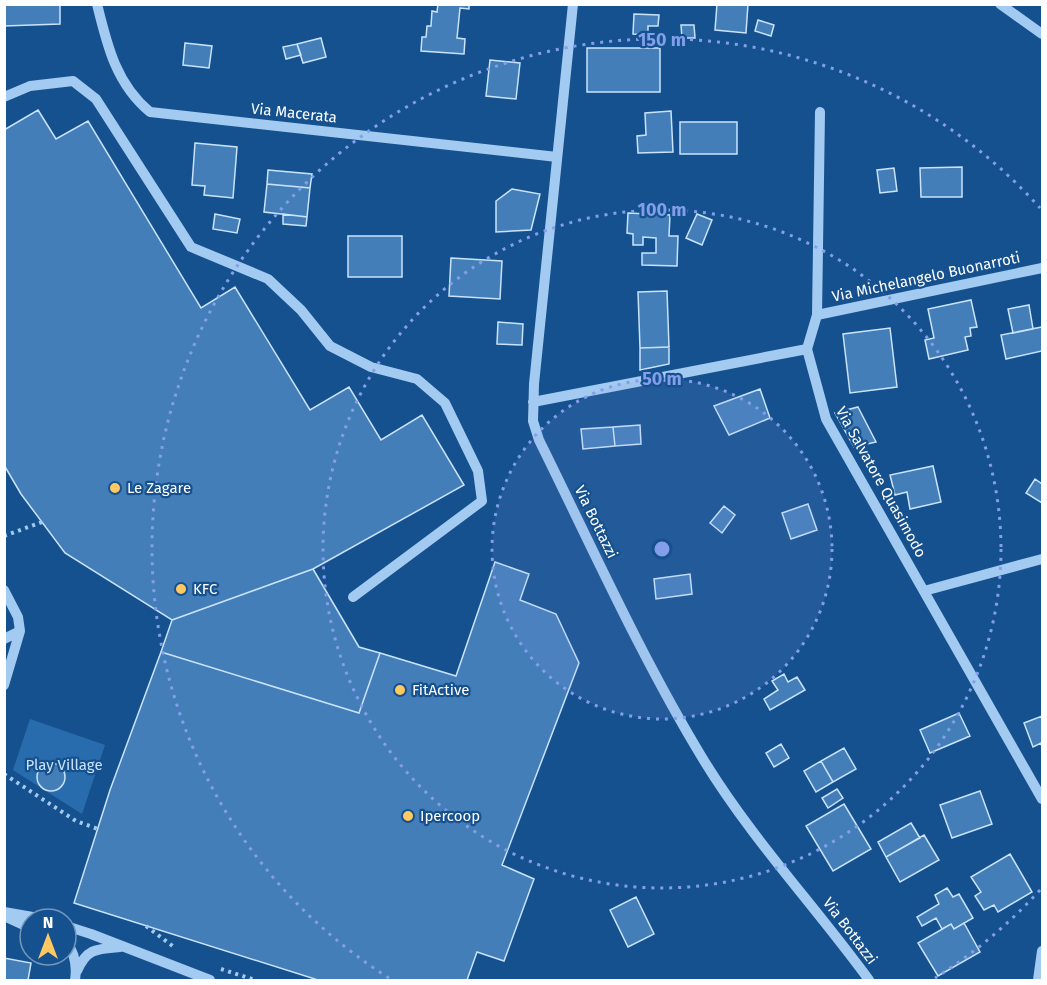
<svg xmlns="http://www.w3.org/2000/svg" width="1047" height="985" font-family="'Fira Sans',sans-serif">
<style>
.green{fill:#296cae}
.building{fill:#447eb9;stroke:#c9e3fb;stroke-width:1.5}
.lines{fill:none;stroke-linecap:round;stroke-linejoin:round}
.path{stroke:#a3caf0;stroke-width:4;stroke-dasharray:3 4.5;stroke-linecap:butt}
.minor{stroke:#a3caf0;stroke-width:10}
.ring{fill:none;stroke:#839eea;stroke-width:3;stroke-dasharray:3 6}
.poi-dot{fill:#ffc962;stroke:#16518f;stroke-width:2}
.labels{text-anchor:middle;stroke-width:4.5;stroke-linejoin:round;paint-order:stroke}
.street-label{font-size:15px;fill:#fff;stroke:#16518f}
.poi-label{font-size:15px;fill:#fff;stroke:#16518f;text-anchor:start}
.park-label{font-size:15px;fill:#c9e3fb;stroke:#16518f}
.centre{fill:#839eea;stroke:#16518f;stroke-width:3}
.ring-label{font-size:18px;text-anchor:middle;font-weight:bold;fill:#839eea;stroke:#16518f;stroke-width:4.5;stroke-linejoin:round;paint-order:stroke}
</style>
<rect width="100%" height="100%" fill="#16518f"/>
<path class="green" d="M30 719 105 745 82 814 13 770Z"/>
<path class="building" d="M4 4H60V24L4 26Z
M438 4H469V9L460 8 457 38 465 39 464 54 421 51 422 37H426L427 26H431L432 11 437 12Z
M717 4H748L746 33 715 30Z
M634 14 659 15 658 26H648V35L633 34Z
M758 20 774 25 771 36 755 31Z
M681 25H694L695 38H682Z
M321 38 326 57 303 63 297 44Z
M185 43 212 46 209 68 183 65Z
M297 44 301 55 286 59 283 47Z
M587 48H660V92H587Z
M490 60 520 63 516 99 486 96Z
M38 110 56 139 88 121 201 308 235 287 310 410 349 387 381 440 422 415 464 485 313 569 172 620 65 553 21 494 4 465V130Z
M671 111 673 152 638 153 637 136 646 135 645 113Z
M680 122H737V154H680Z
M195 143 237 147 233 198 204 195 205 186 192 185Z
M962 167V197H921L920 168Z
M894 168 897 191 880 193 877 170Z
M268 170 312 174 310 188 267 184Z
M267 184 310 188 307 217 264 212Z
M512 189 540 194 531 230 496 232V201Z
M628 213 670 215 669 236H678L677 266 642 265V253H656V238L643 237V245H633V234L627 233Z
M215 214 240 219 237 233 213 229Z
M283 214 307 217 306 226 283 224Z
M697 214 712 220 702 245 686 238Z
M348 236H402V277H348Z
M451 258 502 261 500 299 449 296Z
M667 291 669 347 640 348 638 292Z
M971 300 977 327 970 328 971 336 965 337 968 350 929 359 925 340 934 338 928 309Z
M1029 305 1033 329 1013 333 1008 309Z
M498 322 523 324 522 345 497 344Z
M1042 327V351L1006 359 1001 335Z
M890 328 897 387 850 393 843 334Z
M669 347V364L640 370V348Z
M760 389 770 418 729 435 714 406Z
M858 407 876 442 854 447 835 413Z
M640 425 641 444 615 446 613 427Z
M613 427 615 446 583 449 581 429Z
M933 466 941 502 910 509 907 492 895 495 890 475Z
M1035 479 1042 484V503L1026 493Z
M808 504 817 530 791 539 782 513Z
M724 506 735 515 722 533 710 523Z
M495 562 529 574 520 600 556 614 579 663 502 865 534 879 504 961 477 952 467 980H318L74 903 110 790 161 652 359 713 380 653 456 676Z
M313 569 359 647 380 653 359 713 161 652 172 620Z
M690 574 692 594 656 599 654 579Z
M784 674 788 682 797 677 805 690 770 710 764 699 778 690 772 681Z
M959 713 970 736 930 753 920 730Z
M1042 716V747L1041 743 1033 747 1024 723Z
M781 744 789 758 774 767 766 753Z
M844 748 856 769 833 782 821 761Z
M821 761 833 782 816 792 804 771Z
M37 777a14 14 0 1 1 28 0a14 14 0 1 1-28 0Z
M837 789 843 798 828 808 822 798Z
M980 791 992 824 952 838 940 805Z
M844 804 871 849 833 871 806 826Z
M911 823 920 838 886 857 878 842Z
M924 835 939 860 900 882 886 857Z
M1010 854 1032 892 998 912 994 905 984 910 975 896 981 892 971 877Z
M947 888 953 897 959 894 973 918 954 929 951 924 942 929 936 918 922 926 917 917 939 904 935 895Z
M636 897 654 934 628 947 610 910Z
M964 923 980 952 938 976 918 943 951 924 954 929Z
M4 958 31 963 28 980H4Z"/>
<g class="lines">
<path class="path" d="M4 536 42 522
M4 774 76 821 98 829
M146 926 174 947
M221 969 255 980"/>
<path class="minor" d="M97 4C107 45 116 84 150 112L557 157
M573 4 534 384 533 421 539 440C592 547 641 657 703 759 751 838 815 906 869 980
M1000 4 1042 34
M4 97 30 86 73 81 96 99 191 247 268 279 301 310 330 346 371 367 417 379 445 403 478 471 482 501 353 597
M820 112 817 315 807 349 826 419 1042 799
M817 315 1042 268
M533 402 807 349
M4 590 18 617 20 631 4 685
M924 591 1042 559
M4 639 20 631
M4 912 44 919
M4 916 30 928
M66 926 91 934 210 980
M66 942C75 953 77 967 75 980
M77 971C87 948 97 949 120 947
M1038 980 1042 951"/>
</g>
<circle cx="662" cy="549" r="170" fill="#839eea" fill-opacity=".12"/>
<g class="ring">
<circle cx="662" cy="549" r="170"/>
<circle cx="662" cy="549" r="339"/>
<path d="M1040 890A509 509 0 0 1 935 978M389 978A509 509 0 1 1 1040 208"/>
</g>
<g class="poi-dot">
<circle cx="115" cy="488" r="6"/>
<circle cx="181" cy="589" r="6"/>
<circle cx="400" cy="690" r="6"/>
<circle cx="408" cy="816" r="6"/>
</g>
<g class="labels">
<g class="street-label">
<text transform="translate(294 113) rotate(6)" y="5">Via Macerata</text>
<text transform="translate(926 277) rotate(-12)" y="5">Via Michelangelo Buonarroti</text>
<text transform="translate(881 482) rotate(61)" y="5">Via Salvatore Quasimodo</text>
<text transform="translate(596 522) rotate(64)" y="5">Via Bottazzi</text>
<text transform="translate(850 931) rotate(53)" y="5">Via Bottazzi</text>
</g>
<g class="poi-label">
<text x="127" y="493">Le Zagare</text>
<text x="193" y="594">KFC</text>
<text x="412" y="695">FitActive</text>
<text x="420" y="821">Ipercoop</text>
</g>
<g class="park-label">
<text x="64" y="770">Play Village</text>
</g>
</g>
<circle cx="662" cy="549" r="9" class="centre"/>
<g class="ring-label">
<text x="662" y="46">150 m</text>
<text x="662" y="216">100 m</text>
<text x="662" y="385">50 m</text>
</g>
<rect width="1047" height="985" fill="none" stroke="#ffffff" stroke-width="12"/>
<g transform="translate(48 937)"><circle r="28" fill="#16518f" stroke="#7397bc" stroke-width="1.5"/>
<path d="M0-4.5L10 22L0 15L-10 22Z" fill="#ffc962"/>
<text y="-9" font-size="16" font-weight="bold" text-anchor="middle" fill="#ffffff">N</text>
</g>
</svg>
